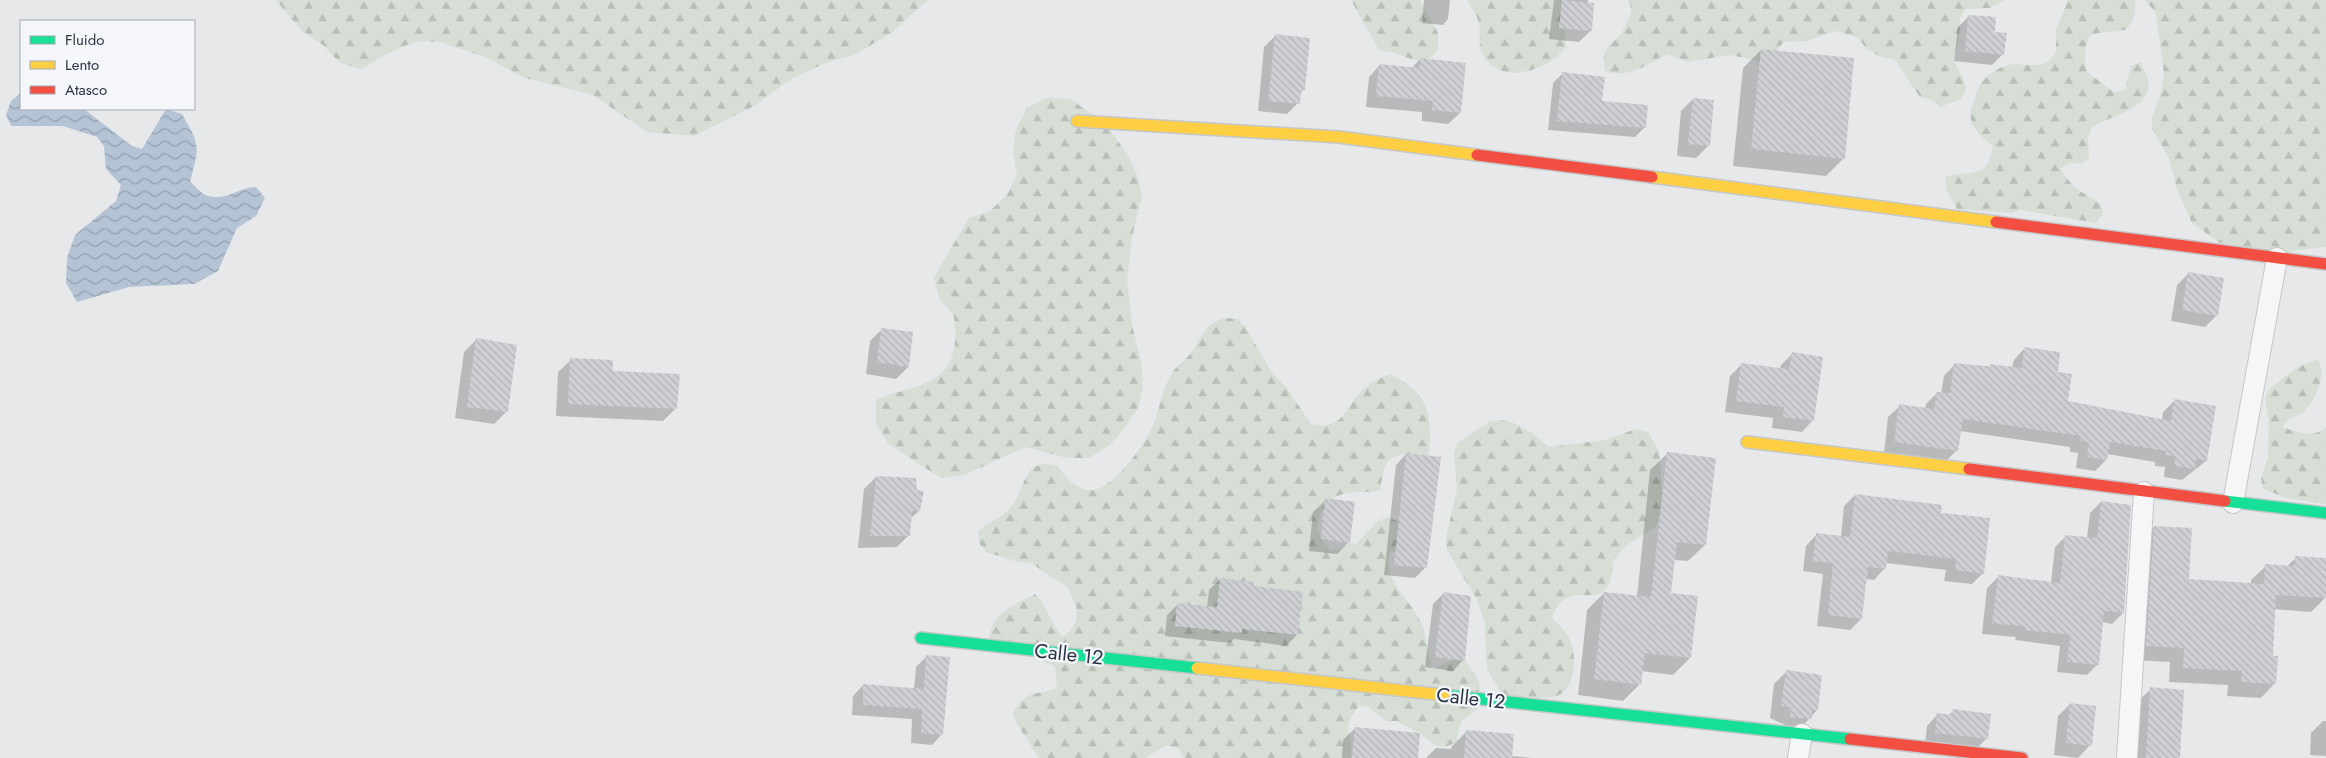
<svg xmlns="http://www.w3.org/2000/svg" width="2326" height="758" font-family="Jost,sans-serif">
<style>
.forest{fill:url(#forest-firs)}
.water{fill:url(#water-waves)}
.shadow{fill:#0003}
.building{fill:url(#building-back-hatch)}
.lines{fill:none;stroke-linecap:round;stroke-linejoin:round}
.street-casing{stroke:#c4c6c8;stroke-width:22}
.fast-casing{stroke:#c4c6c8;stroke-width:14}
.slow-casing{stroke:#c4c6c8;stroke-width:14}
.jam-casing{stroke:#c4c6c8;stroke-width:14}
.street{stroke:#f5f6f7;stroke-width:20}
.fast{stroke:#16e098;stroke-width:11}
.slow{stroke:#ffcf43;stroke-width:11}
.jam{stroke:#f24e42;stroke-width:11}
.labels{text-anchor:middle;stroke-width:4.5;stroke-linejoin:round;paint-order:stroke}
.street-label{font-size:20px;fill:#2b3445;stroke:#f4f6f9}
</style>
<defs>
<pattern id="forest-firs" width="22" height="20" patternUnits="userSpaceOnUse" patternTransform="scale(1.25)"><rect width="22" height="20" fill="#d6ded6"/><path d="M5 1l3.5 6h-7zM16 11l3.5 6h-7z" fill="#b8bfb9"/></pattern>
<pattern id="water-waves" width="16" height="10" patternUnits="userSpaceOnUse" patternTransform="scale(1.25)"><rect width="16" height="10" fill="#b4c4d5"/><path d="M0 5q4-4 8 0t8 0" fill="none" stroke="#93a0af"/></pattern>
<pattern id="building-back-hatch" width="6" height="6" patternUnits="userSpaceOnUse" patternTransform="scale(1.25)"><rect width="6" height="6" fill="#ced0d3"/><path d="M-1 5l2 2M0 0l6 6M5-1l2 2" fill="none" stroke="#b1b3b6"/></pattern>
</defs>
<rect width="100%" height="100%" fill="#e6e8ea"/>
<path class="forest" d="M276 0H928L890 34 852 56 830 61 791 79 756 105 694 136 647 132 593 95 525 78 485 57 440 42 419 41 398 48 361 69 340 63 323 45 301 30Z
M1351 0H1420L1438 33V49C1427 67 1410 59 1395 53 1390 51 1384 52 1379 50Z
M1467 0H1562L1566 47C1548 70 1502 87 1483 55 1477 44 1481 35 1479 24 1478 16 1471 7 1467 0Z
M1628 0H2005L1990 8 1966 9 1960 18 1959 41 1953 60 1963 78 1966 90 1961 99 1940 107 1932 100 1920 97 1895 60C1879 56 1868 54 1859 38L1837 31 1806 41 1784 42 1777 49 1774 59 1764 62 1730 55 1687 62 1667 54C1646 65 1629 79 1605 71 1600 44 1612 48 1624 29 1627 23 1630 16 1632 10Z
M2068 0H2135C2136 13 2135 20 2125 30L2092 34C2083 45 2084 59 2087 72L2114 92 2125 90 2131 66 2140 62C2168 106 2120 111 2092 127L2088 137 2089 158 2081 164 2071 163 2061 168C2068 186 2085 194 2101 204L2103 214 2096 223 2021 210 2010 213 1957 209 1946 189 1945 177C1970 169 1987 182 1993 146 1977 133 1964 123 1974 101 1976 97 1977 91 1979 87 1985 74 2003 64 2017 64 2023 64 2030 66 2037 65 2045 65 2050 59 2056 53V30Z
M2145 0H2326V247L2284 252 2220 243 2192 223 2178 192 2169 159 2152 128V117L2160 96 2164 74 2156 13Z
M1046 98 1070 99 1103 121 1128 155 1137 175 1142 196 1132 237 1127 281 1132 324 1142 367 1143 388 1138 408 1124 429 1110 445 1089 458H1067L1026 447 964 475 942 478 923 467 887 442 876 423V400C906 386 946 389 954 349 956 339 956 327 954 318 952 311 944 306 940 299 937 293 936 284 934 277L969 218 990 211 1007 195 1017 175 1013 153 1016 130 1027 108Z
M1226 318 1238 319 1245 327 1272 373 1287 388 1311 424C1342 430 1343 412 1360 393 1368 384 1379 378 1390 374 1418 388 1431 403 1430 436 1430 446 1430 453 1425 463L1415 462 1406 453 1390 459 1384 468 1380 490C1366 494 1351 490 1337 496 1331 499 1327 504 1323 510 1312 526 1319 537 1331 551L1342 548 1350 543 1356 544 1378 521 1388 517 1407 525 1401 551 1390 552C1382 585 1414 600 1423 628 1427 641 1428 655 1433 669L1453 660 1465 661C1481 679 1482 686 1478 709L1461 722 1456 742C1440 752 1433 744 1420 733L1396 721H1386L1369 707 1359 706C1338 732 1356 733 1350 758H1184L1179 749 1167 745 1145 758H1039L1017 724 1013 713C1027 688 1035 697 1057 688L1055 666 990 640C989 613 1015 605 1035 594 1047 606 1051 624 1063 637L1071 630 1076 621 1077 609 1068 588 1031 563 1019 562 986 552 979 543 978 531C988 522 1004 517 1012 506 1027 486 1023 456 1058 466 1064 477 1080 493 1094 490 1115 486 1142 448 1151 430 1160 412 1161 390 1172 373 1177 365 1185 361 1190 354 1204 338 1202 323 1226 318Z
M2318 359C2326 376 2318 395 2306 409 2298 418 2288 416 2282 427 2296 431 2313 440 2326 427V504L2286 498 2266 490 2263 488 2261 478 2268 457 2269 422 2265 399 2269 389 2296 368Z
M1500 420C1520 422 1534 434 1549 447L1605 440 1636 429 1648 432 1659 451 1660 461 1663 505 1656 527C1643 534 1620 547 1614 561 1610 571 1614 581 1605 590 1590 605 1566 579 1552 618 1559 625 1567 632 1571 642 1577 658 1575 694 1553 697 1537 699 1518 696 1503 696L1487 669 1485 623 1477 600 1447 550 1446 537 1457 490 1454 455 1457 443 1489 422Z"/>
<path class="water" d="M21 93V109H84L132 146 142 149 166 109 182 114C201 147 199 146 190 182 195 185 200 193 206 195 224 203 239 187 256 187L265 198 256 216 237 228 218 271 194 284 129 287 77 302 66 283 67 258 75 235 116 201 121 185 106 169 104 146 97 137 63 126H11L6 115 11 101Z"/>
<path class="shadow" d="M1424 0H1450L1448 19 1443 25 1422 23Z
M1554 0H1588L1590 31 1579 42 1549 39Z
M1969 16 1993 33 2003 54 1992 65 1954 61 1958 27Z
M1275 36 1304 89 1299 94 1298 103 1287 114 1258 111 1264 47Z
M1761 50 1844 158 1826 176 1733 166 1743 68Z
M1420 59 1460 113 1448 124 1422 121V112L1366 107 1369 77 1380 65 1411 69Z
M1562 74 1601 102 1645 127 1635 137 1548 130 1553 83Z
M1693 99 1709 145 1696 158 1677 156 1681 111Z
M2189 273 2217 315 2205 327 2171 321 2177 285Z
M882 329 908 367 896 379 866 374 870 341Z
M476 340 507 411 494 424 455 418 464 352Z
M2025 348 2056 373 2067 402 2162 421 2163 412 2175 400 2214 407 2206 461 2182 480 2164 477 2165 467 2155 466V462L2107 454 2106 460 2095 471 2076 468 2078 453 2070 452V447L1960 431 1957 450 1946 461 1884 453 1888 417 1900 406 1925 409 1926 404 1937 393 1941 394 1944 376 1955 364 2012 368 2014 360Z
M1792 354 1813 420 1802 432 1772 428 1773 418 1725 412 1730 376 1742 364 1780 369 1781 365Z
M571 360 611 372 675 409 663 421 556 416 558 372Z
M1406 454 1425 568 1415 578 1384 575 1396 465Z
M1667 454 1705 545 1688 561 1674 560 1670 595 1690 658 1673 675 1641 671 1640 684 1623 701 1578 695 1587 610 1604 593 1637 597 1650 470Z
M876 477 919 511 910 519 909 535 897 547 858 548 864 489Z
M1855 495 1940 514 1983 573 1972 584 1944 581 1946 570 1886 563 1885 568 1874 580 1865 579 1861 619 1850 630 1817 626 1823 574 1803 571 1806 546 1817 534 1841 537 1844 506Z
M1326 500 1349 542 1337 554 1309 551 1313 512Z
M2101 502 2123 613 2112 624 2102 622 2098 664 2087 675 2057 672 2060 646 2015 640 2016 637 1982 634 1987 588 1998 577 2051 583 2055 547 2066 536 2087 538 2090 513Z
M2154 527 2188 580 2251 584V580L2266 566 2286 567 2296 558 2326 559V597L2311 612 2274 609 2272 657 2275 683 2261 698 2227 696 2228 685 2169 682 2170 662 2132 660 2140 542Z
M1220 579 1253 587 1297 635 1286 646 1234 639 1230 643 1165 636 1167 615 1178 604 1207 608 1209 590Z
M1443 594 1463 660 1453 671 1425 667 1433 604Z
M927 656 942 734 932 745 911 743 912 719 852 715 853 696 863 685 914 689 916 667Z
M1786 672 1817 710 1798 731 1770 718 1774 684Z
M2151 689 2179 758H2135L2138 701Z
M2070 704 2090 745 2078 758 2054 755 2058 716Z
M1953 711 1987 738 1976 749 1925 744 1927 726 1938 714 1948 716Z
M2323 721H2326V756L2310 755 2311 733Z
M1355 728 1417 758H1342L1343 740Z
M1467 731 1511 756 1533 758H1426L1436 748 1451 749 1452 746Z"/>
<path class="building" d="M1562 0 1594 3 1592 31 1559 28Z
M1968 15 1996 17 1995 32 2007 33 2004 55 1965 51Z
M1275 34 1310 38 1305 90H1301L1300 104 1268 101Z
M1761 49 1854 58 1845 159 1751 149Z
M1420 58 1466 63 1461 113 1432 110 1433 101 1376 96 1379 64 1419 68Z
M1562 72 1605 77 1602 101 1648 105 1646 128 1557 121Z
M1693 98 1714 100 1710 146 1688 144Z
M2188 272 2224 278 2218 316 2182 310Z
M881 328 913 332 909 367 877 362Z
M476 338 517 345 508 412 467 407Z
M2024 347 2060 352 2058 372 2072 374 2068 401 2171 421 2174 399 2216 406 2207 461 2196 459 2195 469 2174 466 2176 456 2165 455 2166 451 2110 442 2107 460 2087 457 2089 442 2080 441 2081 436 1963 419 1958 451 1894 442 1899 404 1934 409 1937 392 1950 393 1954 363 1990 367V364L2022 368Z
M1792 352 1823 357 1814 421 1783 417 1784 407 1736 401 1741 363 1789 369Z
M570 358 613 360V371L680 374 677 409 568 404Z
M1667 452 1716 458 1706 545 1677 542 1671 593 1698 596 1691 658 1645 653 1641 685 1594 679 1604 592 1651 597Z
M1406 453 1441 457 1427 568 1394 565Z
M876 476 916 478 917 490 924 491 920 511H912L910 536H870Z
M1855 494 1942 505 1941 513 1990 518 1984 574 1955 570 1956 559 1888 551 1886 569 1868 567 1862 619 1828 615 1833 563 1813 561 1816 533 1850 537Z
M1325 498 1355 502 1350 543 1321 539Z
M2101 501 2131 505 2124 613 2104 611 2099 665 2067 662 2070 635 2025 630 2026 627 1992 623 1998 575 2060 583 2065 535 2097 538Z
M2154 526 2192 528 2189 579 2264 584 2265 564 2294 566 2295 556 2326 558V598L2276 595 2273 656H2278L2276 684 2241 682 2242 671 2183 668 2184 648 2146 646Z
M1220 578 1255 582 1254 586 1303 592 1298 635 1242 629V633L1175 626 1177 603 1217 607Z
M1443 592 1471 596 1465 661 1435 657Z
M926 655 950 657 943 735 921 733 922 709 863 705V684L924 689Z
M1786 670 1822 675 1818 710H1812V719L1790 717 1791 707 1781 706Z
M2150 687 2184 690 2180 758H2146Z
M2070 703 2096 706 2092 746 2066 743Z
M1953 709 1991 714 1988 739 1935 733 1937 713 1952 715Z
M1355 727 1420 733 1418 758H1352Z
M1466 730 1514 734 1512 758H1464Z"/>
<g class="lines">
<defs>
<path id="street" d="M2233 503 2277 258
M1798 758 1802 734
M2127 758 2144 492"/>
<path id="fast" d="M2225 501 2326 513
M921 638 1197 668
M1444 695 1850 739"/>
<path id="slow" d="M1077 121 1339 137 1477 155
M1652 177 1996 222
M1747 442 1969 469
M1197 668 1444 695"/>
<path id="jam" d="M1477 155 1652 177
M1996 222 2326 264
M1969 469 2225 501
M1850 739 2022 758"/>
</defs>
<use href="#street" class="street-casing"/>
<use href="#fast" class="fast-casing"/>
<use href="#slow" class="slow-casing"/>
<use href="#jam" class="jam-casing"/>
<use href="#street" class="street"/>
<use href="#fast" class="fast"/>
<use href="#slow" class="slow"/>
<use href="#jam" class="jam"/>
</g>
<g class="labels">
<g class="street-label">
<text transform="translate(1069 654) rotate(6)" y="7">Calle 12</text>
<text transform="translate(1471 698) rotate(6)" y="7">Calle 12</text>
</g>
</g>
<rect x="20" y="20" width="175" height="90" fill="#f4f6f9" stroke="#a4a8b1"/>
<rect x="30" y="36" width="25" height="8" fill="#16e098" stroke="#a4a8b1"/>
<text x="65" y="45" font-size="15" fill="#2b3445">Fluido</text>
<rect x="30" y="61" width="25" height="8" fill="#ffcf43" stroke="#a4a8b1"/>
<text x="65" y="70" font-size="15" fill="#2b3445">Lento</text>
<rect x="30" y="86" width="25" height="8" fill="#f24e42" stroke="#a4a8b1"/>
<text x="65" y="95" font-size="15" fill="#2b3445">Atasco</text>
</svg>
